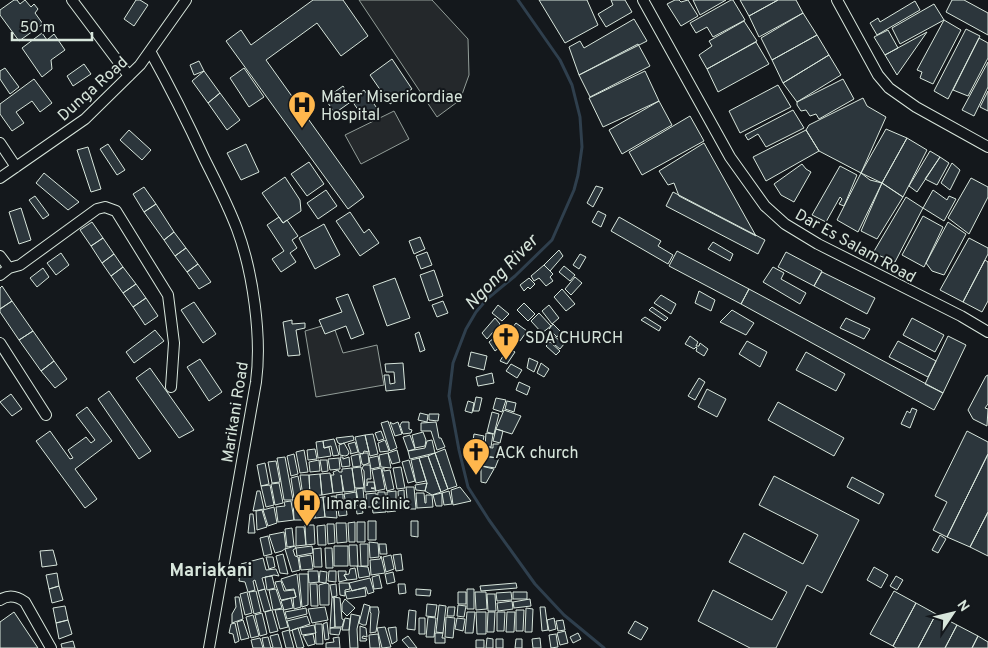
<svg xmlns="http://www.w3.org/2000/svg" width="988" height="648" font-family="Overpass,sans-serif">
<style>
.parking{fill:#24282b;stroke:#939e99}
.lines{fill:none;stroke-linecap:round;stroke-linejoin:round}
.stream{stroke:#2f3f4d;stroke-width:3}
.building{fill:#2c363c;stroke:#d8e6dc}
.minor-casing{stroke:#d8e6dc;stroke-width:12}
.minor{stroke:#14181c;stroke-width:10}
.labels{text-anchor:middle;stroke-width:4;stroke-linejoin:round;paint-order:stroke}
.street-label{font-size:16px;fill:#d8e6dc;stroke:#14181c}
.poi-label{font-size:16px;fill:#d8e6dc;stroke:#14181c;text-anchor:start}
.water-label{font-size:18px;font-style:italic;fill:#d8e6dc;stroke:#14181c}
.neighbourhood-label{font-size:18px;font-weight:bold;fill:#d8e6dc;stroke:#14181c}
</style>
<rect width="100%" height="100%" fill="#14181c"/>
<path class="parking" d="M359 0H432L468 39 469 75 460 100 437 117Z
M394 111 409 139 361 164 345 135Z
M322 326 335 330 343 353 377 345 384 385 316 397 305 331Z"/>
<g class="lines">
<path class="stream" d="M518 0 560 60 572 85 580 117 582 147 578 175 574 190 552 240 515 276 487 299 476 312 466 329 453 363 449 396 459 450 468 487 489 520 535 584 564 615 604 648"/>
</g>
<path class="building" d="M14 0H17L20 4 25 0 31 7 34 4 38 9 35 13 43 24 19 41 0 15V10Z
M136 0H140L148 5 134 26 124 19Z
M313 0H343L368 36 341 56 317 23 266 60 364 197 348 209 226 41 241 30 251 45Z
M539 0H587L598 25 565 43Z
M611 0H625L632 12 606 27 598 14 613 5Z
M675 0H679L681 2 688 0 698 16 681 26 667 4Z
M693 0H726L700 15Z
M731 0H733L745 20 713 37 707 27 696 33 690 23Z
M740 0H778L749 16Z
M778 0H796L803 13 759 37 749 16Z
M952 0H964L988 13V35L946 12Z
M915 1 920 10 877 35 870 23 878 18 880 22Z
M934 4 944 20 900 44 892 28Z
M803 13 817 35 772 60 761 38Z
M634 19 647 41 579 75 569 47 580 41 584 48Z
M944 20 961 30 933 84 920 78 922 72 917 70Z
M744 21 757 41 707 69 699 55 712 46 709 41Z
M966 29 980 36 948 99 934 91Z
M888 30 898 48 885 55 874 37Z
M927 32 897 75 885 55Z
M42 33 47 40 54 34 65 50 51 60 52 69 42 77 22 48Z
M817 35 829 55 783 83 772 60Z
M979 38 988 43V58L968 96 953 90Z
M756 42 769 64 718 92 707 69Z
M638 44 650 66 590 97 579 75Z
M829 55 841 75 797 102 783 83Z
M392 59 412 89 390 104 370 75Z
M199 61 204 71 194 75 190 65Z
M988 62V87L974 116 962 110Z
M84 64 91 74 73 86 67 76Z
M5 68 19 87 10 94 0 79V71Z
M244 68 264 97 249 107 230 78Z
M204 71 220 93 208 103 192 81Z
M645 71 659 101 603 127 589 98Z
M34 79 52 103 40 112 32 101 16 112 24 123 12 131 0 114V104Z
M843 79 854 99 819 119 816 114 810 116 806 110 801 111 797 105V102Z
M778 85 791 107 740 133 729 111Z
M343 86 352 99 364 90 379 111 366 121 352 101 335 113 325 99Z
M988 91V111L980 107Z
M220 93 240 120 227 130 208 103Z
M863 98 867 106 886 117 861 173 819 151 806 130 809 125Z
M659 101 672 125 622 154 609 130Z
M793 110 804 128 766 147 758 134 748 140 745 135Z
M690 116 704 141 642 175 629 152Z
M886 129 907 138 882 183 861 173Z
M129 130 151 150 142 160 120 140Z
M806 130 819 151 766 181 753 157Z
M907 138 927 150 903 197 882 183Z
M704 143 756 236 679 196 674 183 668 185 659 171Z
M108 144 125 170 117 175 100 149Z
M246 144 259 172 241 180 227 153Z
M88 147 101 189 91 192 77 150Z
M930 151 940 157 917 192 909 186Z
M940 157 949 163 937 185 925 179Z
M309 162 324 184 307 196 291 174Z
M952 163 960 170 950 190 941 183Z
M802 164 806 169 811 172 794 202 781 195 774 184Z
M840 166 857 175 844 206 839 204 842 199 840 197 826 222 812 215Z
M44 173 79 202 68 210 36 183Z
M861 173 870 180 882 183 858 232 837 220Z
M285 177 300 200 301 211 283 223 262 193Z
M971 178 988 187V197L969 234 948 218Z
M882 183 903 197 877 239 861 231Z
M596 186 603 188 593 207 587 203Z
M144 187 156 204 144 212 133 194Z
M326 190 337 206 318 219 307 203Z
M933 190 947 200 949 196 956 199 944 221 923 208Z
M673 192 765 240 758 254 666 206Z
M35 196 49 215 43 219 29 200Z
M906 197 923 208 895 262 873 253Z
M156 204 174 232 164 240 144 212Z
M21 208 31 240 19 244 9 212Z
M598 211 606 215 601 227 592 222Z
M350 212 364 233 369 229 379 243 360 256 336 221Z
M923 216 943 227 924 267 902 255Z
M279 217 283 223 287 220 298 236 292 240 297 248 290 253 296 262 281 272 272 259 284 251 267 225Z
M619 217 661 241 658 246 673 255 668 264 611 231Z
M92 222 103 238 91 246 80 230Z
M948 222 966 234 944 275 932 271 926 263Z
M324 224 340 255 315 269 299 238Z
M174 232 186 248 175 256 164 240Z
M420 237 425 249 414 254 409 241Z
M103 238 114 254 102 263 91 246Z
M969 238 988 248V254L963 302 940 290Z
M713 242 733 254 730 261 708 249Z
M186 248 198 264 187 272 175 256Z
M559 250 563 256 550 271 544 265Z
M677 251 749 289 741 304 669 266Z
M427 252 432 265 421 269 416 256Z
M786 252 822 271 814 286 778 267Z
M61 253 69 265 56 275 47 263Z
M114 254 123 267 111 276 102 263Z
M580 254 586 257 579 269 573 265Z
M985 260 988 262V301L982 312 963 302Z
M198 264 211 282 199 289 187 272Z
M544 265 553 274 550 277 553 281 546 286 539 278 534 281 531 276Z
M564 266 575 275 570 281 559 272Z
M123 267 136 284 123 293 111 276Z
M773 267 784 273 781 279 806 293 800 304 763 282Z
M43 268 49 277 37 287 30 278Z
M434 270 443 296 429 301 420 275Z
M822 272 875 298 867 314 814 286Z
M575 277 582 283 571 295 565 289Z
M395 278 410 318 387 326 373 286Z
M529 278 535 284 530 289 528 287 524 291 520 285Z
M136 284 146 298 133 307 123 293Z
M2 286 12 301 0 309V288Z
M562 289 575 304 566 311 554 297Z
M749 289 943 393 934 410 741 304Z
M699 291 715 300 711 311 695 303Z
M348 294 364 334 351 339 346 326 325 334 319 320 342 312 336 298Z
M661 295 676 304 671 314 654 303Z
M146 298 158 316 145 325 133 307Z
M12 301 33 331 19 340 0 312V309Z
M443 301 448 313 437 317 432 305Z
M194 302 216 334 203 343 181 310Z
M524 303 535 314 528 321 517 310Z
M498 305 509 314 502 321 492 313Z
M549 305 559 318 552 324 542 311Z
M652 307 668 318 665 321 649 310Z
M732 310 754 323 746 335 720 322Z
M539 313 551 326 542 333 531 321Z
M645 317 661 327 659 331 641 320Z
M495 318 500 324 487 339 482 333Z
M846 318 870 329 864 339 840 328Z
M912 318 944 335 935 352 903 335Z
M292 320V324L305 323V328L296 330 300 355 288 356 283 322Z
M516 323 527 331 520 341 509 332Z
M553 324 561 332 557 337 549 329Z
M155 330 164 341 134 363 126 352Z
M33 331 54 361 41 371 19 340Z
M419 332 425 350 420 352 415 334Z
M554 336 564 344 560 349 550 341Z
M690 336 698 342 696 346H699L700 343 708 349 704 356 696 351 697 348 696 347 694 349 685 344Z
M948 336 966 345 943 393 925 384Z
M494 338 500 347 495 351 489 342Z
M747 341 767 352 760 367 739 354Z
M898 341 936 361 928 377 889 357Z
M550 342 560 351 556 355 546 346Z
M508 348 515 352 507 364 500 361Z
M471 352 487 356 484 370 468 366Z
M806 352 845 374 836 391 796 370Z
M529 358 538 362 534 372 527 368Z
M200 359 222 392 209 401 187 367Z
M54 361 67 379 55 388 41 371Z
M403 363 405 389 386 391 384 375H389L390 384 395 383 394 372H386L385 364Z
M541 363 549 369 544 377 537 373Z
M511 364 522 370 517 378 506 371Z
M150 368 194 430 179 438 136 378Z
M492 373 494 383 478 386 476 377Z
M988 375V404L985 408 988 409 987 426 973 419 968 410 986 376Z
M699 378 705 382 695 400 688 396Z
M519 382 530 387 527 395 516 390Z
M707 389 726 399 717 417 698 407Z
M109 391 151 451 139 459 98 399Z
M11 394 22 409 12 416 0 402Z
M476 397 482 398 479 411H473Z
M496 398 506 400 502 412 493 409Z
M468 401 474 403 472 413 465 411Z
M507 401 516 403 514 412 505 409Z
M778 402 844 438 834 456 768 420Z
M87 407 112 441 75 469 97 499 85 508 36 441 50 431 70 459 73 458 68 450 86 437 91 443 95 440 76 415Z
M912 408 917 410 910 428 901 424 907 411 910 413Z
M504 410 521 416 512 434 496 429Z
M492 412 499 414 494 434 487 432Z
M420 413 428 415 427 422 418 420Z
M429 414H439L438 421 429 420Z
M388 421 397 448 390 451 381 423Z
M390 422 393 424 398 422 402 434 395 436Z
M402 422H409V429L412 430 411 433 403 434 400 425Z
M436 422 439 438H441L445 447 437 450 431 431H421V423Z
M496 429 503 431 500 443 493 441Z
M381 431 384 439 378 441 375 433Z
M967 431 988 442V454L947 537 933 530 947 502 935 496Z
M423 432 426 440 425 446 415 448 412 435Z
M486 433 493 434 491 447 485 446Z
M373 434 378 454 370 456 365 435Z
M474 434 484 436 482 447H472Z
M365 435 369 452 364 451 363 454 359 453 355 437Z
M410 435 415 449 408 451 403 437Z
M353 436 354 440 341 444 338 443 336 438Z
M334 439 339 455 333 456 331 446 324 448 323 441Z
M385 440 389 451 380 452 378 443Z
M432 440 435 453 410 459 408 451 425 448 427 441Z
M323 441 324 448 329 447 331 456 318 458 316 442Z
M355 442 358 452 350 454 351 452 348 444Z
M344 443 349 452 348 455 345 456 340 455 339 445Z
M493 444H499L497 458 483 456 485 447 493 448Z
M468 448H483L480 465H474V459H469Z
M315 449 317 459 308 460 307 450Z
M445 449 457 486 448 489 435 453Z
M304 450 308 472 300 473 296 452Z
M397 450 400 462 392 464 388 453Z
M364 453H368L369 463 364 465 362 464 360 454Z
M388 453 391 468 381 467 379 455Z
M435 453 448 489 441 492 428 456Z
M294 454 298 474 291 476 287 456Z
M359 454 361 466 353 467 351 456Z
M988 454V512L970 547 947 537Z
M378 456 380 467 371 469 369 458Z
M428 456 441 492 432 495 425 491 427 483 419 458Z
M483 456 499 458 495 468 482 466Z
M285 457 293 500H284L277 458Z
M340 457H343V459L349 457 350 466 342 467Z
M339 458 340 469 330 470 328 459Z
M419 458 426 481 416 483 411 460Z
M319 460 320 471 310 472 309 462Z
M320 460H327L328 471 322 472Z
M409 460 415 481 408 483 402 462Z
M276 461 280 482 272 483 268 462Z
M265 463 269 484 261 486 257 465Z
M364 465H370L371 479H367V486L368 482H374L375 488H371L375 489 376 491 365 492 364 471 362 468Z
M481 466 494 469 486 483 481 482Z
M361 467 364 488H355L352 468Z
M401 467 405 488 397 489 393 468Z
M352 468 355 491 344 492 341 475 343 492 333 493 331 475H334L333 472 338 470 339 472H342V469Z
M381 468 385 489 376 491 372 470Z
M384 468V471L390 470 394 489 387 491 382 469Z
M330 473 333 493 322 495 320 474Z
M320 474 322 495 310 496 309 475Z
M300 475H309L310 496 303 497Z
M298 476 302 497 294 498 291 478Z
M774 476 859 520 822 593 807 585 776 648H750L698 621 713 590 772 620 787 592 729 562 744 533 803 564 818 535 759 505Z
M852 477 884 494 879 504 847 487Z
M279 483 283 503 275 505 271 484Z
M427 483 425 491 416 490 415 485Z
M270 485 274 505 266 507 261 486Z
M406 487H414L416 509H408Z
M460 487 471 501 453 505 451 490Z
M363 488 364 499 358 500 356 489Z
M404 490 405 509H399L398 491Z
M257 491H260L264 509 253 511Z
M396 491V511L387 512V492Z
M449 491 452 504 444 505 442 493Z
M356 492 357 502 346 504 344 494Z
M378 492H385L386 512 373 513 372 505 377 503Z
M376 493 377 502H371V507H367L366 494Z
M416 493H424L425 503H426V495H432L433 507 417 508Z
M442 493V506H436L433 495Z
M343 494V506H346L347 515 339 516 336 495Z
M335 496 337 518 325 517 323 497Z
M323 497 325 517 315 518 313 499Z
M304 499 307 520H294L293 500Z
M304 499H313L315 518 307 520Z
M291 501 294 520 278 522 276 507 285 506 284 502Z
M366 501V508H362L363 513 357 514 356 506 359 505V502Z
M274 507 277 523 268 526 263 510Z
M262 510 267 527 257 530 256 511Z
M988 512V556L970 547Z
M250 514H253L255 533H248Z
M368 521H376V540H368Z
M411 521H418V537L411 536Z
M355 522V542H349L348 523Z
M357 522H365V542H357Z
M336 523H346L347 542 337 543Z
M327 524H334L335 543 328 544Z
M305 525H314L315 544 306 545Z
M325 525 326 545H318L317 526Z
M296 527H304L306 545 296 546Z
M292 528 294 546 287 547 285 529Z
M284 532 286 548 282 551 275 553 269 535Z
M940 535 946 539 938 553 932 550Z
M268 536 272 554 264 556 260 538Z
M369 542 378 543 379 557 370 558Z
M360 544H368V566H361Z
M379 544H386L387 554H380Z
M349 545H357L358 566H350Z
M295 546 296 548 293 550 295 556 298 557 300 570 292 572 285 549Z
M312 546 313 553 297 556 296 548Z
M334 546H348V566H334Z
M321 548 322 567H314L313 549Z
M325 548H332L333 568H326Z
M53 550 57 565 42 567 40 551Z
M283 554 288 574 280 573 276 556Z
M401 554 403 570 396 571 393 555Z
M311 555 313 569 301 570 299 557Z
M391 555 394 569 386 572 383 557Z
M381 556 385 573 371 575 370 560 380 559Z
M266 557H273L275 567 269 569Z
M263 558 266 570 276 569 279 576 274 575 262 578 265 589 258 591 255 580 253 581 255 590 248 592 245 582 239 581 241 564Z
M357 566 368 567 370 576 359 578Z
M874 567 888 575 881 588 867 580Z
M355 568 357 579 347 580 344 575 349 574 350 569Z
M308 571H318L319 582 309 583Z
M320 571 327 572 326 583 319 582Z
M329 571H336V582L328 581Z
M338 571H346V574L344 575 347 580 339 582Z
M393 572 395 582 387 584 385 574Z
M57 573 59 586 49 589 46 575Z
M297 574 301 607 294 609 293 598 296 597 294 589 286 590 281 579Z
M299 574H308V605L302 607Z
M379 575 382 588 374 589 372 577Z
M272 576 275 588 267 590 265 577Z
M896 576 903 580 897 590 890 586Z
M370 578 374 592 368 594 366 587 352 591 349 583Z
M281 581 284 591 294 590 296 597 281 600 275 582Z
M326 583 329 584V605H320L319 585Z
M339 583H349L350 589 345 590V596L340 595Z
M516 583 517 588 481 591 480 586Z
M310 584H317L318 606H311Z
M336 584 337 596 332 597 330 585Z
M398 584H405L406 593 399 594Z
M59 586 63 600 52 603 49 589Z
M365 588 366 596 347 599 345 592Z
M265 589 271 610 264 612 258 591Z
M276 589 282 608 273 610 269 590Z
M416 589 431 590 430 596 416 595Z
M467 589H474V609H467Z
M256 591 261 612 254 614 249 592Z
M894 591 916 603 893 646 870 634Z
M247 592 252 613 245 615 240 594Z
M458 592H466V604H458Z
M475 592H486L487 609 476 610Z
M511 592 512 600 497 601 496 593Z
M513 592H527V599H513Z
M487 594H495L496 611H488Z
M235 597H239L243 619 232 623V614L236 607Z
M332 597 334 598 335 627 330 628Z
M334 597 340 598 342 619 344 620 342 627H335Z
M291 598 293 608 284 610 281 601Z
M345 599 355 608 347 616 342 611V604Z
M530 599 531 606 514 608 513 602Z
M512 601 513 609 498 611 497 603Z
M916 603 936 614 918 648H896L893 646Z
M364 604 370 606 366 625H363L359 623Z
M427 604 437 605 435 617 426 616Z
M439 605 446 606 443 633 436 632Z
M458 605 466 606 464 617 457 616Z
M65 606 68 620 56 623 53 608Z
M325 607 328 620 312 623 308 609Z
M370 607H378L379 612 376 632 370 633 371 613 370 612Z
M448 607H455L454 616H447Z
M540 607H545L548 630 542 631Z
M306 608 307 614 287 619 285 612Z
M526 608 533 609 532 632H525Z
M283 609 288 627 280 629 275 610Z
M272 610 278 631 270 633 265 612Z
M409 610 416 611 415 630 407 629Z
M516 610H524L523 631H516Z
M14 612 38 648H0V622Z
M467 612H475L473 633H465Z
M476 612H486V634H477Z
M488 612H495L494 632H487Z
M497 612H505L504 631H497Z
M507 612H515L514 632H506Z
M262 613 267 634 260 636 255 615Z
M351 614 360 616 357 629 358 648H350L349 632Z
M936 614 957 625 945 648H918Z
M253 615 259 636 251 638 246 617Z
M307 616 310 624 290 631 287 621Z
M428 617 436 618 434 637H426Z
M446 617 455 618 453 638 445 637Z
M345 618 350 619 349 630H342Z
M419 618H425V634H419Z
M457 618 465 619 463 631 455 629Z
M554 618 556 629 549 631 547 620Z
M68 620 72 634 59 639 56 623Z
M243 620 249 638 241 640 237 622Z
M563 620 565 630 558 631 556 621Z
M635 621 648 628 641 640 628 633Z
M327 622 329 639 325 640 323 624Z
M235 623 239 641 235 643 233 634 229 633 231 624Z
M315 624H322L323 644H316Z
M314 625 316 633 302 635 300 628Z
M957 625 978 636 972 648H945Z
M360 626 366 628 367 637 363 636 362 638 367 639 366 641H360Z
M385 627 391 647 382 648 377 628Z
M396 627 397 641 392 644 388 628Z
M298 628 304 647 301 648H297L292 630Z
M330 628H341L339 635 330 634Z
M289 630 294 648H286L282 632Z
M565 631 568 643 560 645 557 633Z
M435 633H443L442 638H445V643H435Z
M578 633 581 639 573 643 570 637Z
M278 634 282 648H264L262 638 268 637 271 648 273 647 270 636Z
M313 634 315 644 308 646 303 636Z
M378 634 380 648H370L369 635Z
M556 634 558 647 551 648 549 635Z
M408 636 417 648H409L402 640Z
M978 636 988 642V648H972Z
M339 637 340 648H326V643L334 642 333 638Z
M260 638 263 648H253L251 640Z
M487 638 493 639V648H486Z
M540 638 541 648H533L532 639Z
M496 639H503V648H496Z
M516 639H522V648H515Z
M476 640H484V648H476Z
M73 641 75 648H62L61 644Z"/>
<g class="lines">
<defs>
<path id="minor" d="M72 0 129 76
M643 0 730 157 765 206 785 224 818 244 961 316 988 332
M837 0 878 75 889 88 916 107 988 147
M150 51C170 87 188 123 205 160 216 182 228 205 237 229 253 272 262 337 256 382L209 648
M0 143 16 167
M0 178 85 119 140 65 186 0
M0 256 9 268 20 265 97 209 105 207 116 211 168 295 174 343 171 387
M0 275 9 268
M0 343 46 415
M0 600C9 594 17 596 25 602L51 648"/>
</defs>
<use href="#minor" class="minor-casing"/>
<use href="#minor" class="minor"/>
</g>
<defs>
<symbol id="hospital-pin" viewBox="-11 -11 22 30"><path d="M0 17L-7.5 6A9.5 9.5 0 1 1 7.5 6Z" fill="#ffb74d" stroke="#14181c"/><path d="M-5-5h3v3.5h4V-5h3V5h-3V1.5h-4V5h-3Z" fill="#111"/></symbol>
<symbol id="church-pin" viewBox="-11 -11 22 30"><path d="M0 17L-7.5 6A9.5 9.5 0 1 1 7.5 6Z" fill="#ffb74d" stroke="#14181c"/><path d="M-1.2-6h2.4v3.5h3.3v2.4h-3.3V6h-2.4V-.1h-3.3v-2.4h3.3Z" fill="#111"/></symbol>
</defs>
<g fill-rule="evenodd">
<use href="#hospital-pin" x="286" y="89" width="32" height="43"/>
<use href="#church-pin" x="490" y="321" width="32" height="43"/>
<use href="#church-pin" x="460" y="436" width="32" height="43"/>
<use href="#hospital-pin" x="291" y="487" width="32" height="43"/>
</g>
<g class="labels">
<g class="street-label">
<text transform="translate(92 88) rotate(-42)" y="6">Dunga Road</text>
<text transform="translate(856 245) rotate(29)" y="6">Dar Es Salam Road</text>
<text transform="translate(234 412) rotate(-81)" y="6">Marikani Road</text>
</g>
<g class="poi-label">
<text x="321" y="102">Mater Misericordiae<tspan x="321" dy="18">Hospital</tspan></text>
<text x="525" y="343">SDA CHURCH</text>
<text x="495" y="458">ACK church</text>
<text x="326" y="509">Imara Clinic</text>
</g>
<g class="water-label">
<text transform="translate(501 272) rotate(-46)" y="6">Ngong River</text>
</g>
<g class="neighbourhood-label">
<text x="211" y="576">Mariakani</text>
</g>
</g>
<g transform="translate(953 613) rotate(55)" stroke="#14181c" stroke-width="4" paint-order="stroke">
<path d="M0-4L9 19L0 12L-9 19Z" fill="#d8e6dc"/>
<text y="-8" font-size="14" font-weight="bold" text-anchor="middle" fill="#d8e6dc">N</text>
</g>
<path d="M12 32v8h80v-8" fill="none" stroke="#d8e6dc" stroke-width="2.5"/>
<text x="20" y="32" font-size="15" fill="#d8e6dc" stroke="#14181c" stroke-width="4" paint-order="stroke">50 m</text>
</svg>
